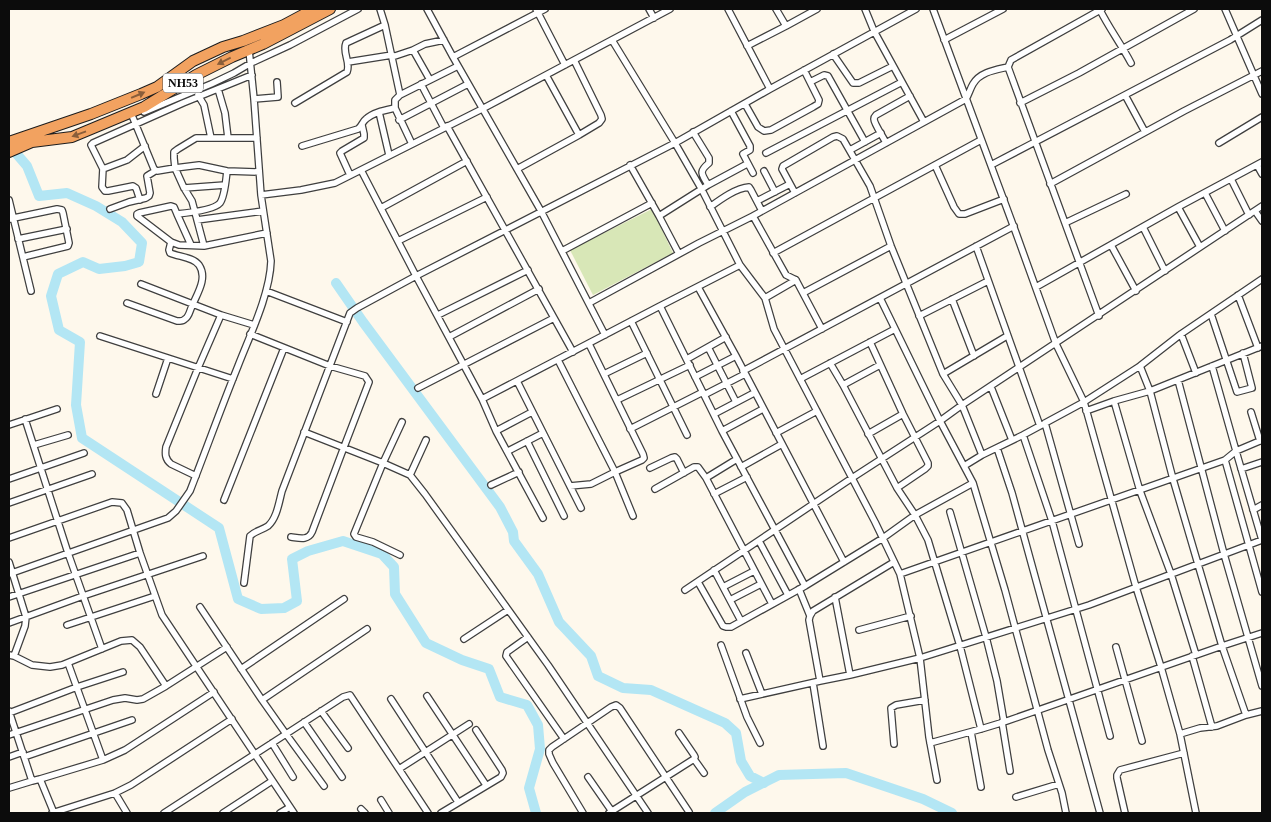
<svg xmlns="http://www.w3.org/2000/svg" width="1271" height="822" font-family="'Times New Roman',serif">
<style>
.green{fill:#d8e7b7}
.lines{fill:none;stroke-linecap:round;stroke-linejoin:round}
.river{stroke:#b3e6f4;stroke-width:10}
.minor-casing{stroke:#3f3f3f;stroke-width:8}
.trunk-casing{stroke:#1d1d1d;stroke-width:12}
.minor{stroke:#fff;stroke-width:5.5}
.trunk{stroke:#f2a260;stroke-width:10}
.oneway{fill:#8a5e3a}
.labels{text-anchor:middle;stroke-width:5;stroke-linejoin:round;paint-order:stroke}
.shield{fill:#fff;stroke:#555;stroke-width:1}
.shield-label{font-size:12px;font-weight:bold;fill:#0c0c0c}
</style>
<rect width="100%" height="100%" fill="#fef8ec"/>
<path class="green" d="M652 209 673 253 593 295 570 250Z"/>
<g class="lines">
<path class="river" d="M9 145 27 166 39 196 67 193 96 206 122 222 142 243 139 262 125 266 99 269 83 262 58 274 51 296 59 330 80 342 76 405 82 438 219 528 238 599 261 609 284 608 297 601 292 559 308 551 343 541 382 554 394 567 395 594 426 643 462 660 489 669 500 697 527 705 538 725 540 749 529 788 536 813
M336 283 363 322 500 507 513 532 514 541 538 574 559 622 591 656 598 676 623 688 651 690 725 723 736 733 741 761 750 776 764 783
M715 813 745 792 779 775 846 773 923 799 952 813"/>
<defs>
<path id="minor" d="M380 9 385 25 400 95 395 100V108L412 144
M427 9 453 57 541 211 605 335
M536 9 565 65
M649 9 654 18
M728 9 770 89
M865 9 874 31 924 122
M933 9 1016 233 1056 344 1084 402 1136 587 1161 667 1180 734 1196 813
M1225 9 1262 94
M1100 10C1109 28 1121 44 1131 63
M786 26 817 9
M612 40 675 143 702 190 740 265 765 298 774 329 875 522 900 574
M944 40 1003 9
M747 46 786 26 776 9
M413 50 430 80
M833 54 853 83H859L893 66
M392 57 413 50 425 44 444 40
M453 57 545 9
M348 62 392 55
M546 75 579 135
M810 82 824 75 828 76 865 142
M421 84 444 128
M218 89 225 113 228 138
M198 95 204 105 211 138
M400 95 458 66
M1125 95 1145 132
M254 99 278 97 277 82
M295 103 347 72C351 62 342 53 346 43L385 25
M1020 103 1079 73 1194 9
M745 104 758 127 764 131 771 130 813 107 818 104 819 100 804 70
M731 111 750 146V150L743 154 753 173
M144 112 211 84 234 73 251 63 290 45 358 9
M379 112 389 155
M131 113 154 169 157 171 175 168 199 165 227 171 259 172
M399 120 468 84
M447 126 573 352
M693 132 709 158V163C698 172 702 174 708 185
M886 143C884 138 874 124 874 119 874 117 875 116 876 115L910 96
M1219 143 1262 117
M145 146 127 160 103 169 91 145 93 143 183 103 252 75
M302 146 358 129C362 126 362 122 366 119 373 112 386 110 395 108
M850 150 881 133
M766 153 902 82
M630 165 659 216 708 185 747 164
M935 165 954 207 959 214H965L1004 199
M991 165 1230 40 1262 20
M1257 165 1262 174
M103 168 102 187 105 191H108L133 186 136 188 140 200
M517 169 579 135 599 123 602 119 601 115 574 60
M361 170 416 276 482 399 660 306
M227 171C226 179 225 196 220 203 214 210 187 213 177 214L174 207 171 206 139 213 137 214V216L171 242 179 245 204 246 267 233
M764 171 775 192
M350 175 340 153 342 151 364 138V134L362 125
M1231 179 1249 215
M1050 184 1184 111 1262 71
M184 188 225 185
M795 193 782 169 783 166 833 137 837 136 843 139 870 186 891 246 943 374 962 405 982 455
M1205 193 1225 231
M261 195 301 190 335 183 482 109 670 9
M9 200 31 291
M757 201 790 184
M710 207C721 199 736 188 749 187L751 190 762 211
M1178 207 1200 247
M381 208 467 161
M110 209 129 202 146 198 149 196 150 193 147 176 155 171
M1255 211 1262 221
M177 214 191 245
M659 216 679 254
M753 216 786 275 796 280
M9 219 57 209 62 210 63 213 69 243 68 246 23 257
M197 220 263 211
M1065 223 1126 194
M1143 227 1165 271
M18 239 67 229
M398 241 487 197
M1111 245 1136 291
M204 246 192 201 184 188 175 168 174 158V152L178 149 196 138H257
M976 246 1040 426
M562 251 652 203
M773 253 981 140
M740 265 660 306 722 431 775 530 805 586
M141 284 221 315 254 325
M698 287 736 356 844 562
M1036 287 1178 207 1262 162
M266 291 347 322
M803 293 891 246
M1238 295 1258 348
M765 298 796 280 822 329
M880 298 940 421 973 483 1005 590 1048 750 1062 793 1066 813
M952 299 974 356
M127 303 177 321C181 321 182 322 185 319 189 317 190 310 192 306 197 294 208 278 199 265 193 257 179 257 170 253L169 250 171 242
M589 303 699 243 753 216 966 99C969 94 970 89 973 84 980 72 995 70 1008 67
M1211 314 1237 392 1252 388 1243 353
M438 315 528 270
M919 316 988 281
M1099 316 1008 67 1011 60 1102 9
M631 321 687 435
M250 334 330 366 365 376 369 382 344 447 312 532C308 541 299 538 291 537
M1181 334 1196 373
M100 336 233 379
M449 337 539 289
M870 342 903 414 928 463V466L925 469 897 488
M708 347 736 402
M687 359 726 337
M558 360 615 472 633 516
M830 363 843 385 897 488 915 515 928 540 960 646 981 729
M1140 366 1150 391 1173 479 1222 646 1246 715
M1212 366 1238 458 1262 540
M743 371 1014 226
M604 374 647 353
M943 374 1007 336
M695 377 736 356
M800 379 895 329
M1178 380 1224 554 1262 686
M517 381 581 508
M843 385 880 365
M991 387 1012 440
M418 388 554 318
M156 394 168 358
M704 395 745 374
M482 399 496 431 543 518
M617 400 690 365
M1114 401 1140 491 1171 574 1196 655
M1086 411 1114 401 1150 391 1262 346
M1251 412 1260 441
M714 414 754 393
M25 419 68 553 102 649
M1045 423 1079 544
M9 425 57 409
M630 429 703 392
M496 431 532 412
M722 431 763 409
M304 432 383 463 410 475 425 494 548 665 648 813
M776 433 817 411
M868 434 903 414
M1023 435 1052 521 1110 736
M527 441 564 516
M34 445 68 435
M997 448 1012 493 1100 813
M508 451 543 433
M1225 460 1262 592
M964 466 982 455 1023 435 1084 402 1140 366 1181 334 1262 279
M741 467 782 444
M650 468 671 458 675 457 677 459 684 473
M1241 469 1262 462
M410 475 426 440
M196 476 171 464C165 459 165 454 166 447L198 368 221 315
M706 478 737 459
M9 479 84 453
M491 485 519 472
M570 486 591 484 615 472 642 460 644 458 643 454 589 344
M655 489 694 467H698L706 478 772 604
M714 494 747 477
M224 500 284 348
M9 503 92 474
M1253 510 1262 505
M950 512 986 637 997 681 1004 722
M9 538 112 502 122 503 127 510 140 553 162 615 294 813
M759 541 788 595
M400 555 373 542 356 537 354 534 383 463 402 422
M9 562 26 617 25 626 14 656
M714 570 741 621
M9 574 168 518 176 511 190 491C206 450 221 408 238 366 250 335 270 294 271 261L261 195 254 99 249 50
M698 582 723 626 726 627H731L805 586 883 538 915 515 973 483
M244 583 250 536C255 531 262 530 268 526 277 518 279 502 282 491L350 313 357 308 416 276 675 143 770 89 916 9
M723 587 754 571
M799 589 810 616
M685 590 852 478 940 421 962 405 1262 206
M9 597 140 553
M835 597 850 675
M730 600 761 584
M200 607 262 700 367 629
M9 623 83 596 203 556
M67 625 155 596
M859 630 911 616
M528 637 507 652 506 656 564 739
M464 639 508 610
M721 645 747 717 760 743
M1116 647 1142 741
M746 653 762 694
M9 655 14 656 32 665 50 667 62 665 121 641 132 640 140 647 166 686
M1192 656 1212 727
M68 663 103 760
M241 669 344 599
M820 681 809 620 810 616 813 611 894 562
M813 683 823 746
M427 696 486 785
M391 699 458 802
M740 699 820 681 850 675 920 658 1089 605 1262 540
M9 711 32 781 40 779 54 813
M321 711 348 748
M9 713 77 687 123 672
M304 722 342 777
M1002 722 1010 771
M971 732 981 787
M679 733 694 755 695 757 694 759
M1180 734 1200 728 1217 726 1246 715 1262 711
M9 735 113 700 125 698 137 700 143 699 166 686 227 647
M272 743 293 777
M930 743 981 729 1004 722 1222 646 1262 633
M894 744 891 708 896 705 925 700
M9 757 23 752
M24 757 132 720
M399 769 469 724
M588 777 613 813
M40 779 103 760 125 750 214 692
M937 780 929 737 920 658 900 574 1225 460 1236 451 1262 440
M324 786 286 734 343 697 350 695 428 813
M9 788 32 781
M115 793 127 813
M1016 797 1059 784
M381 800 389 813
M361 809 365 813
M52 813 115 793 131 785 232 719
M164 813 286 734 262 700
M223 813 272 781
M280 813 290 807
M441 813 501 777 503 773 502 770 476 730
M583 813 553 763 549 754V750L552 747 611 707 616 705 620 708 689 812
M609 813 694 759 704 773
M1125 813 1117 778V775L1120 770 1184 753"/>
<path id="trunk" d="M9 142 91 114 141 94 157 87 193 61 223 47 243 41 284 25 314 9
M9 152 32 142 72 137 144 107 196 75 232 57 263 44 330 9"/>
</defs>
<use href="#minor" class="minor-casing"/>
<use href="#trunk" class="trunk-casing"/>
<use href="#minor" class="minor"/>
<use href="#trunk" class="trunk"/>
</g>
<defs><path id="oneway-solid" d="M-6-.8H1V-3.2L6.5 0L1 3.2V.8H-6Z" transform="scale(1.25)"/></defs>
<g class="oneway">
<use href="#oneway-solid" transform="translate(224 61) rotate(153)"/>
<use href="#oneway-solid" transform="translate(138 95) rotate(-23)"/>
<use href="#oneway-solid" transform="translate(79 134) rotate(160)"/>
</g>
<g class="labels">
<rect class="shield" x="163" y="73.5" width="40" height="19" rx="4"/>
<g class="shield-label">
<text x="183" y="87">NH53</text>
</g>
</g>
<rect width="1271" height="822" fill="none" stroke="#0c0c0c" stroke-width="20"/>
</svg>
